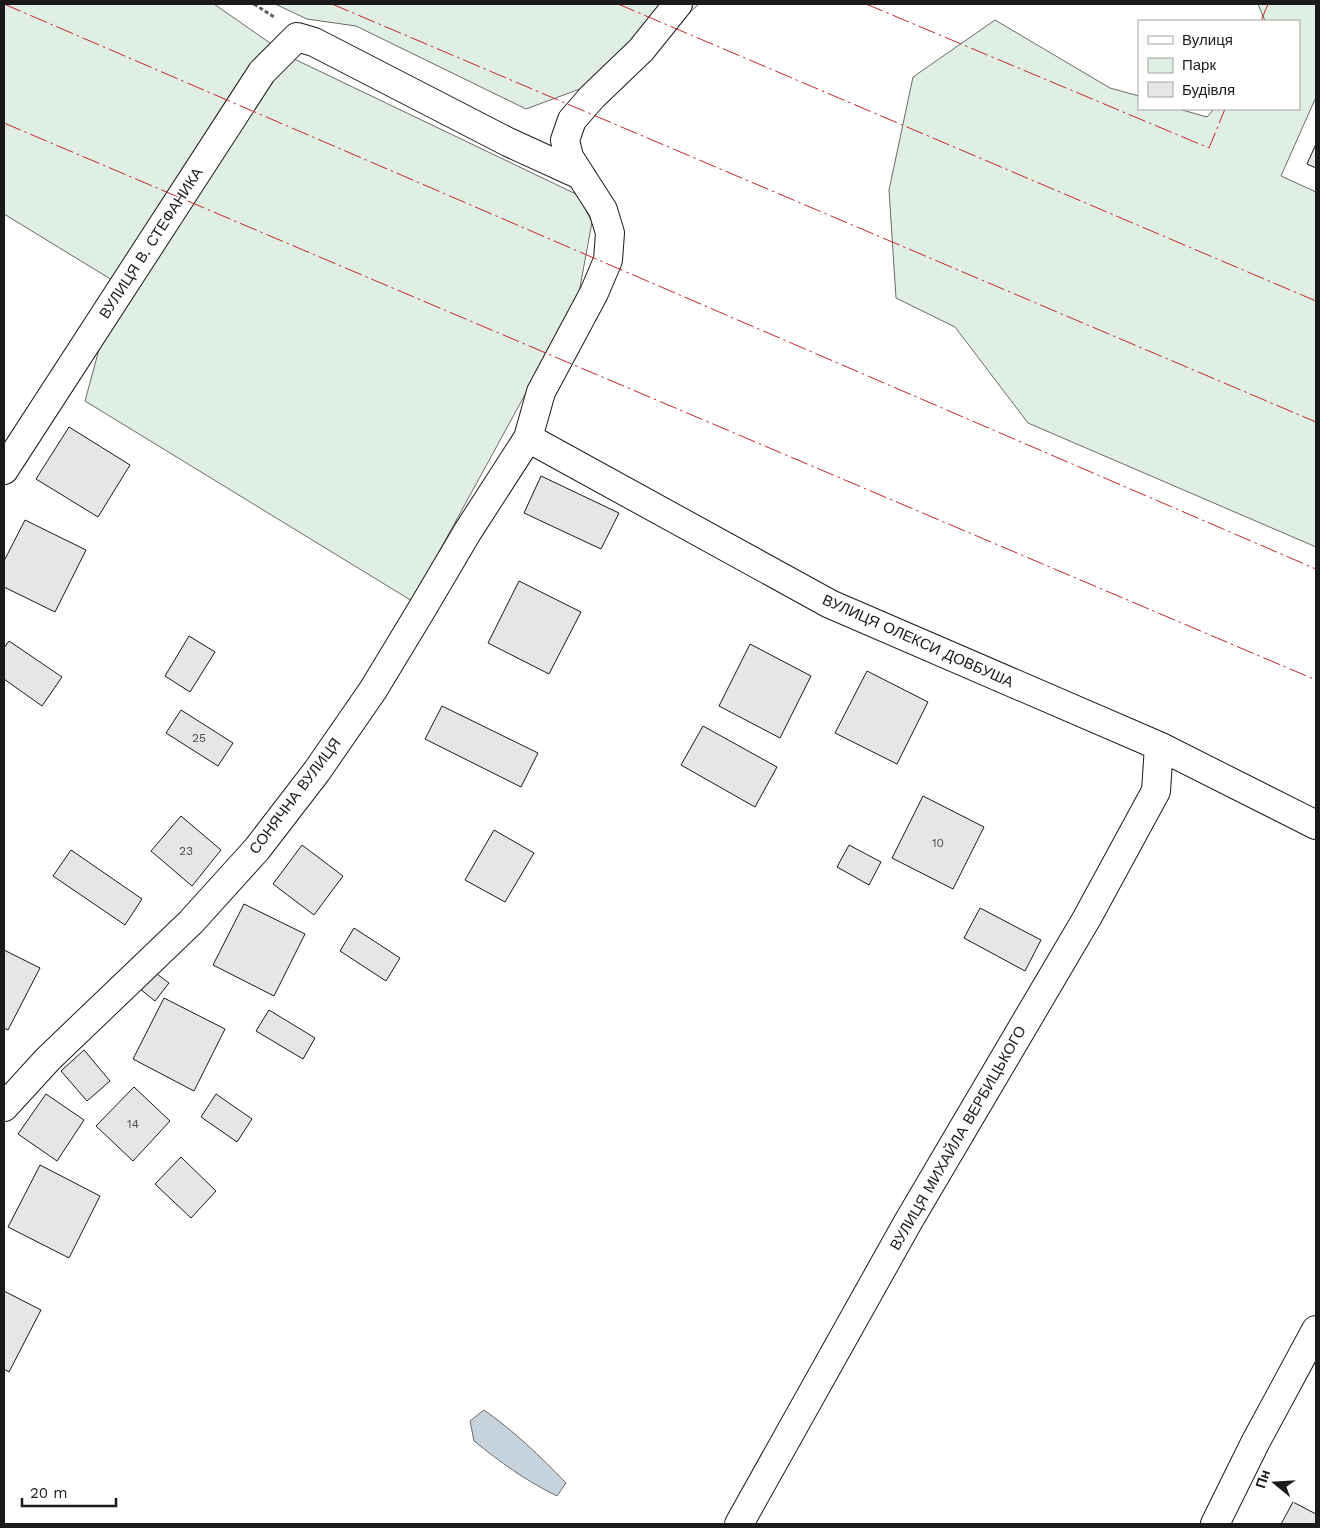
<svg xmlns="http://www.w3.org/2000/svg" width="1320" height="1528" font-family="'Work Sans',sans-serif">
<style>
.green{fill:#e0efe3;stroke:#6a6a6a}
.water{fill:#c6d2dc;stroke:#6a6a6a}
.building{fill:#e6e6e6;stroke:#1a1a1a}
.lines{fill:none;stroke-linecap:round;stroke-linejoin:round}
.minor-casing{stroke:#1a1a1a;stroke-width:30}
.path{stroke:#5f5f5f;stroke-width:3;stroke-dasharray:4 2.5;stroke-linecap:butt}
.minor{stroke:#fff;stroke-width:28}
.power{stroke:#c62828;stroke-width:1;stroke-dasharray:18 4 2.5 4;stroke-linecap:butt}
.labels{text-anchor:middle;stroke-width:4;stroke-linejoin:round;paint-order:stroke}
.number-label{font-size:12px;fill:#4d4d4d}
.street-label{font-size:15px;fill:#1a1a1a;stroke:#fff}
</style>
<rect width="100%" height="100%" fill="#fff"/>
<path class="green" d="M4 4H214L290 57 578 195 592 222 578 298 412 601 85 401 117 283 4 214Z
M275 4H699L645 54 596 83 526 109 356 26 307 19Z
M1258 4H1316V97L1281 176 1316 192V547L1028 423 955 327 896 298 889 190 913 77 995 20 1110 88 1139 96V109H1179L1207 117 1214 109H1299V21H1265Z"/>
<path class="water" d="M484 1410C514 1431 540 1456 566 1483L557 1496C526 1481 500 1462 474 1441L470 1421Z"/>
<path class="building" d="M1316 144V168L1307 164Z
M69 427 130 465 98 517 36 479Z
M541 476 619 513 601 549 524 513Z
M25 520 86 550 55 612 4 587V561Z
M519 581 581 612 549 674 488 643Z
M189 636 215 652 190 692 165 676Z
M9 641 62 677 42 706 4 679V648Z
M750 644 811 676 780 738 719 706Z
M867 671 928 702 897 764 835 733Z
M442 706 538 753 521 787 425 739Z
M181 710 233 743 218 766 166 733Z
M703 726 777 767 755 807 681 765Z
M923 796 984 827 953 889 892 858Z
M181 816 221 850 192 886 151 851Z
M494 830 534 853 505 902 465 880Z
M302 845 343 876 314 915 273 884Z
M849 845 881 862 869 885 837 867Z
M71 850 142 899 125 925 53 876Z
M244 904 305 934 274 996 213 965Z
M980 908 1041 940 1025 971 964 938Z
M354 928 400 958 386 981 340 951Z
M4 950 40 968 8 1030 4 1028Z
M153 971 169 983 155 1001 140 989Z
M164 998 225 1029 194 1091 133 1059Z
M269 1010 315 1038 303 1059 256 1031Z
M84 1050 110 1081 87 1101 61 1071Z
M134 1087 170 1121 133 1161 96 1126Z
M46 1094 84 1120 57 1161 18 1134Z
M216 1094 252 1119 237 1142 201 1117Z
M181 1157 216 1191 191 1218 155 1184Z
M40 1165 100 1196 69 1258 8 1227Z
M4 1291 41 1310 9 1372 4 1369Z
M1293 1502 1316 1514V1524H1281Z"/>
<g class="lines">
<defs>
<path id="minor" d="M528 438 830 604 1159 746 1316 825
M4 470 262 72 297 37 314 42 508 142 578 174
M4 1107 48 1059 191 922 257 849 317 771 373 690 422 609 468 531 528 438 541 392 594 293 608 260 610 233 603 210 569 157 565 140 572 120 592 97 641 50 678 4
M739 1524 908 1222 1087 918 1156 791 1159 746
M1215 1524 1255 1443 1316 1330"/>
</defs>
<use href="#minor" class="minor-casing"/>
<path class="path" d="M254 4 274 17"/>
<use href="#minor" class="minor"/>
<path class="power" d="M4 4 1316 569
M332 4 1316 422
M618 4 1316 301
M866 4 1209 148 1225 109
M1261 21 1268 4
M4 123 1316 680"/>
</g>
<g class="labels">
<g class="number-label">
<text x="199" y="742">25</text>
<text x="938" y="847">10</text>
<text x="186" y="855">23</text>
<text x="133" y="1128">14</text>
</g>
<g class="street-label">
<text transform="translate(151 243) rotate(-57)" y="5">ВУЛИЦЯ В. СТЕФАНИКА</text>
<text transform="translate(918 641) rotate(24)" y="5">ВУЛИЦЯ ОЛЕКСИ ДОВБУША</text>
<text transform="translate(295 796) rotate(-53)" y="5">СОНЯЧНА ВУЛИЦЯ</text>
<text transform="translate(958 1138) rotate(-60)" y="5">ВУЛИЦЯ МИХАЙЛА ВЕРБИЦЬКОГО</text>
</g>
</g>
<rect width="1320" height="1528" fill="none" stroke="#1a1a1a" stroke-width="10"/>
<rect x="1138" y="20" width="162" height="90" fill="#ffffff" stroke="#a3a3a3"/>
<rect x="1148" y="36" width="25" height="8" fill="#ffffff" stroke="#a3a3a3"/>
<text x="1182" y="45" font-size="15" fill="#1a1a1a">Вулиця</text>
<rect x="1148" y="58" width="25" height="15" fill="#e0efe3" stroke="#a3a3a3"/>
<text x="1182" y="70" font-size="15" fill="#1a1a1a">Парк</text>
<rect x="1148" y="82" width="25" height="15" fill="#e6e6e6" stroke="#a3a3a3"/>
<text x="1182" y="95" font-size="15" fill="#1a1a1a">Будівля</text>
<g transform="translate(1275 1483) rotate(288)" stroke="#ffffff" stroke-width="4" paint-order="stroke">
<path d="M0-4L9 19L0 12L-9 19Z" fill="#1a1a1a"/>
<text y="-8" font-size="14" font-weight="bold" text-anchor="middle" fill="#1a1a1a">Пн</text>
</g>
<path d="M22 1498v8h94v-8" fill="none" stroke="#1a1a1a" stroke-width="2.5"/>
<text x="30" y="1498" font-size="15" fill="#1a1a1a" stroke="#ffffff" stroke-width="4" paint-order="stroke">20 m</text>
</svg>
